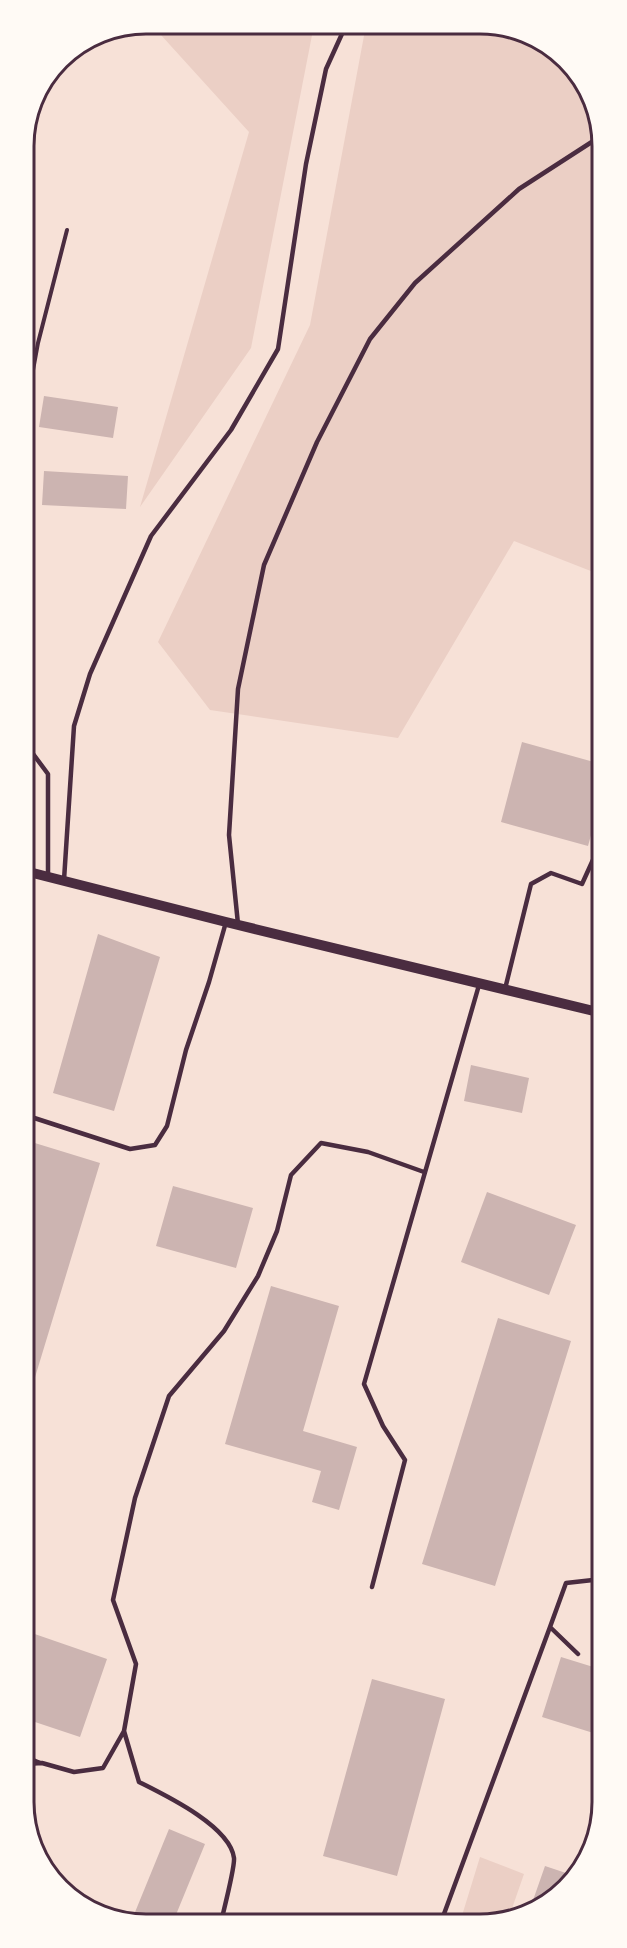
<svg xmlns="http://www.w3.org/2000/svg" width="627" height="1948" font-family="'Sofia Sans Condensed',sans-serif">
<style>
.green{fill:#ebcfc5}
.building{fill:#ccb4b1}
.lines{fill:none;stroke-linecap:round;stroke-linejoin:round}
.path{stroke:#4a2c40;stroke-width:4}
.service{stroke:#4a2c40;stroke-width:4.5}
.tertiary{stroke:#4a2c40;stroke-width:10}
.rim{fill:none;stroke:#4a2c40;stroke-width:3}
</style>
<rect width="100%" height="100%" fill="#f7e1d7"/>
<path class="green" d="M151 24 314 25 251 348 140 507 249 132Z
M366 25 505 26 567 60 601 123V575L514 541 398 738 210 710 158 642 310 325Z
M480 1857 524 1874 508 1920 504 1922H460Z"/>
<path class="building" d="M44 396 118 407 113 438 39 427Z
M44 471 128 476 126 509 42 505Z
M522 742 601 764 602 795 588 846 501 822Z
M98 934 160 957 114 1111 53 1093Z
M471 1065 529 1078 522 1113 464 1101Z
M25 1140 100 1163 26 1407Z
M173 1186 253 1208 236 1268 156 1246Z
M487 1192 576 1225 549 1295 461 1262Z
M271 1286 339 1306 303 1431 357 1447 339 1510 312 1502 321 1471 225 1444Z
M498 1318 571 1341 495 1586 422 1564Z
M26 1631 107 1659 80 1737 26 1719Z
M561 1657 603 1670V1736L542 1717Z
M372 1679 445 1699 397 1876 323 1856Z
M169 1829 205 1844 173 1922H131Z
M545 1866 575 1876 572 1883 531 1906Z"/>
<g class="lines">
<path class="path" d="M25 414 38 343 67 230"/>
<path class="service" d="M25 743 48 774V877
M64 880 74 726 90 674 151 536 231 430 278 349 306 164 326 69 346 25
M238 924 229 835 238 689 264 565 317 442 370 339 415 283 519 189 601 136
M505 989 531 884 551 873 582 884 602 840
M25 1115 130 1149 155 1145 167 1126 186 1050 209 982 226 922
M372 1587 405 1460 383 1426 364 1384 479 985
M578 1654 550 1627 566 1583 602 1579
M26 1757 40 1763
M26 1764 42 1763 74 1772 103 1768 124 1731
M221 1922C224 1909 235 1867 234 1858 230 1826 165 1795 139 1782L124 1731 136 1664 113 1600 135 1498 169 1396 224 1331 258 1276 277 1231 291 1175 321 1143 368 1152 424 1172
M441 1922 550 1627"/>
<path class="tertiary" d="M25 871 226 922 602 1013"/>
</g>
<path d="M0 0H627V1948H0ZM146 34H480A112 112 0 0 1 592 146V1802A112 112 0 0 1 480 1914H146A112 112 0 0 1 34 1802V146A112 112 0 0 1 146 34Z" fill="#fffaf5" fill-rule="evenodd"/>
<path class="rim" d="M146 34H480A112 112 0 0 1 592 146V1802A112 112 0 0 1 480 1914H146A112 112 0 0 1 34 1802V146A112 112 0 0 1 146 34Z"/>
</svg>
